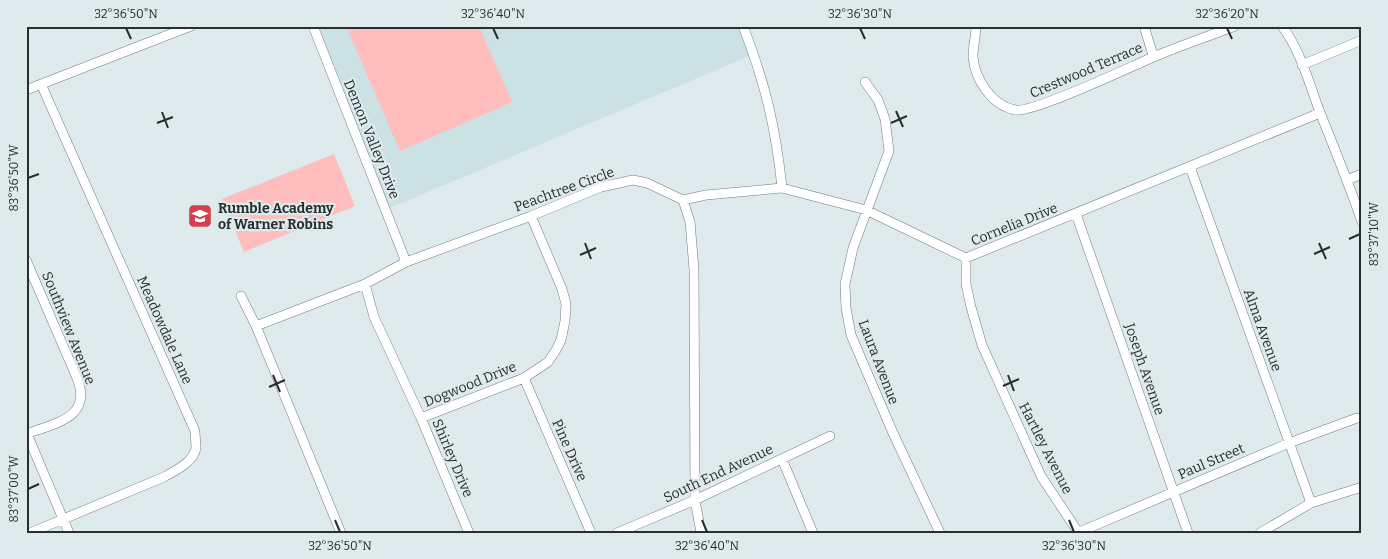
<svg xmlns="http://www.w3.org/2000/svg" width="1388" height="559" font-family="Bitter,serif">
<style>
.built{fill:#cbe1e3}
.green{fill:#ffbebd}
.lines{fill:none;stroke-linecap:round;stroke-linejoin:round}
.minor-casing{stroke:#717c7d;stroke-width:10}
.minor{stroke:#fff;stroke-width:9}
.ticks{fill:none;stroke:#292e2e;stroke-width:2}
.labels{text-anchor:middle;stroke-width:4.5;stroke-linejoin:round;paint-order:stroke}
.street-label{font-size:14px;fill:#292e2e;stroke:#deeaeb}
.poi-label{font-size:14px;font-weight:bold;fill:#292e2e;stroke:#deeaeb;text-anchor:start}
.neatline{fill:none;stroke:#292e2e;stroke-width:2}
.ticks-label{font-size:12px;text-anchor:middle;fill:#292e2e}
</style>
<rect width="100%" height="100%" fill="#deeaeb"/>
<path class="built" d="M313 26H743L754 54 385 210Z"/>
<path class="green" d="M346 26H479L512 102 400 151Z
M334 154 355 206 244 252 222 199Z"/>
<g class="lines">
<defs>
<path id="minor" d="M313 26 406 262
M743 26C765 82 776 129 782 188
M976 26C976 36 973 46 973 57 975 79 991 105 1015 110 1032 114 1134 65 1156 56 1182 45 1209 36 1235 26
M1144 26 1152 52 1155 56
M1282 26C1300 50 1309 82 1319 110 1334 147 1349 184 1362 222
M1302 65 1362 40
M865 82 878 100 885 119 889 151 853 248 845 284 846 308 851 335 893 433 940 533
M26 90 191 26
M1190 167 1311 503
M1347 180 1362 174
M683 200 706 195 782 188 866 210 966 258 1320 113
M1076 214 1188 533
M966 258V284L971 307 982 345 1041 476 1078 532
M26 260 77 378C93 418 55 423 26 434
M365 284 374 317 421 418 469 533
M241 296 256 326
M524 378 591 533
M421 418 524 378 548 362 556 350 561 340 565 321 566 304 562 289 531 216
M27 434 69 533
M782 459 813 533
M30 533 164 477C176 470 193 463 196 448 196 443 195 436 195 431L41 84
M341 533 256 326 365 284 406 262 531 216 601 187 633 180 647 183 683 200 690 222 694 269 695 500 701 533
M617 533 695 500 830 436
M1077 533 1289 443 1357 418
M1260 533 1311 503 1362 487"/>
</defs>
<use href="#minor" class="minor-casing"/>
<use href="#minor" class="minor"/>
</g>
<path class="ticks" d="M126 28 131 39M493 28 498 39M860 28 865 39M1227 28 1232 39M896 111 903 127M162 112 168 128M157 123 173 117M891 123 907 116M28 178 39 174M1349 239 1360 234M585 243 591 259M1319 243 1326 259M1314 254 1330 247M580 255 596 248M273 375 280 392M1008 375 1014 391M1003 386 1019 379M269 387 285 380M28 489 39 484M335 520 340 532M702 520 707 532M1069 520 1074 532"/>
<defs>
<symbol id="school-square" viewBox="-11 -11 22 22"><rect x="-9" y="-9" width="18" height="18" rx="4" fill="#d1414f" stroke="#deeaeb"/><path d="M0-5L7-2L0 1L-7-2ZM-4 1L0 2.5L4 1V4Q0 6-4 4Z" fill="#fff"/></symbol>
</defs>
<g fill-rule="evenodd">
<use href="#school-square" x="186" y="202" width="28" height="28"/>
</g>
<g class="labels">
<g class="street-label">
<text transform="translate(1086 70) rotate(-23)" y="5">Crestwood Terrace</text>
<text transform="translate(372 139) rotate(68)" y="5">Demon Valley Drive</text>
<text transform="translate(564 189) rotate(-20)" y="5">Peachtree Circle</text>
<text transform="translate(1014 224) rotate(-22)" y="5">Cornelia Drive</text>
<text transform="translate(69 328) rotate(68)" y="5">Southview Avenue</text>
<text transform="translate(165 330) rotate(66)" y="5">Meadowdale Lane</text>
<text transform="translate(1263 330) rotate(70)" y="5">Alma Avenue</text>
<text transform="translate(879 362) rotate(69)" y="5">Laura Avenue</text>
<text transform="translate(1145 369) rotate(71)" y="5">Joseph Avenue</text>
<text transform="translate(470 384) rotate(-22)" y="5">Dogwood Drive</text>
<text transform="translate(1046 448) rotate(63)" y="5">Hartley Avenue</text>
<text transform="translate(570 450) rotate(66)" y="5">Pine Drive</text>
<text transform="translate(453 458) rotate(67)" y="5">Shirley Drive</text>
<text transform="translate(1211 461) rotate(-23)" y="5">Paul Street</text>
<text transform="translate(718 473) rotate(-25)" y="5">South End Avenue</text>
</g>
<g class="poi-label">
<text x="218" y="213">Rumble Academy<tspan x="218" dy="16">of Warner Robins</tspan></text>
</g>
</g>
<rect width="1388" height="559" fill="none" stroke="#deeaeb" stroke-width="55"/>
<rect x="28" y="28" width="1332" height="504" class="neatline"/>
<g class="ticks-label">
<text x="126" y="18">32°36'50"N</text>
<text x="493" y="18">32°36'40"N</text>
<text x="860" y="18">32°36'30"N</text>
<text x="1227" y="18">32°36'20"N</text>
<text transform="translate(14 178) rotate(-90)" y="4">83°36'50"W</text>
<text transform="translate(1374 234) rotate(-90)" y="4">83°37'10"W</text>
<text transform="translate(14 489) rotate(-90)" y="4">83°37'00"W</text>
<text x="340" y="550">32°36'50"N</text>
<text x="707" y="550">32°36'40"N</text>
<text x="1074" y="550">32°36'30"N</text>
</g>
</svg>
